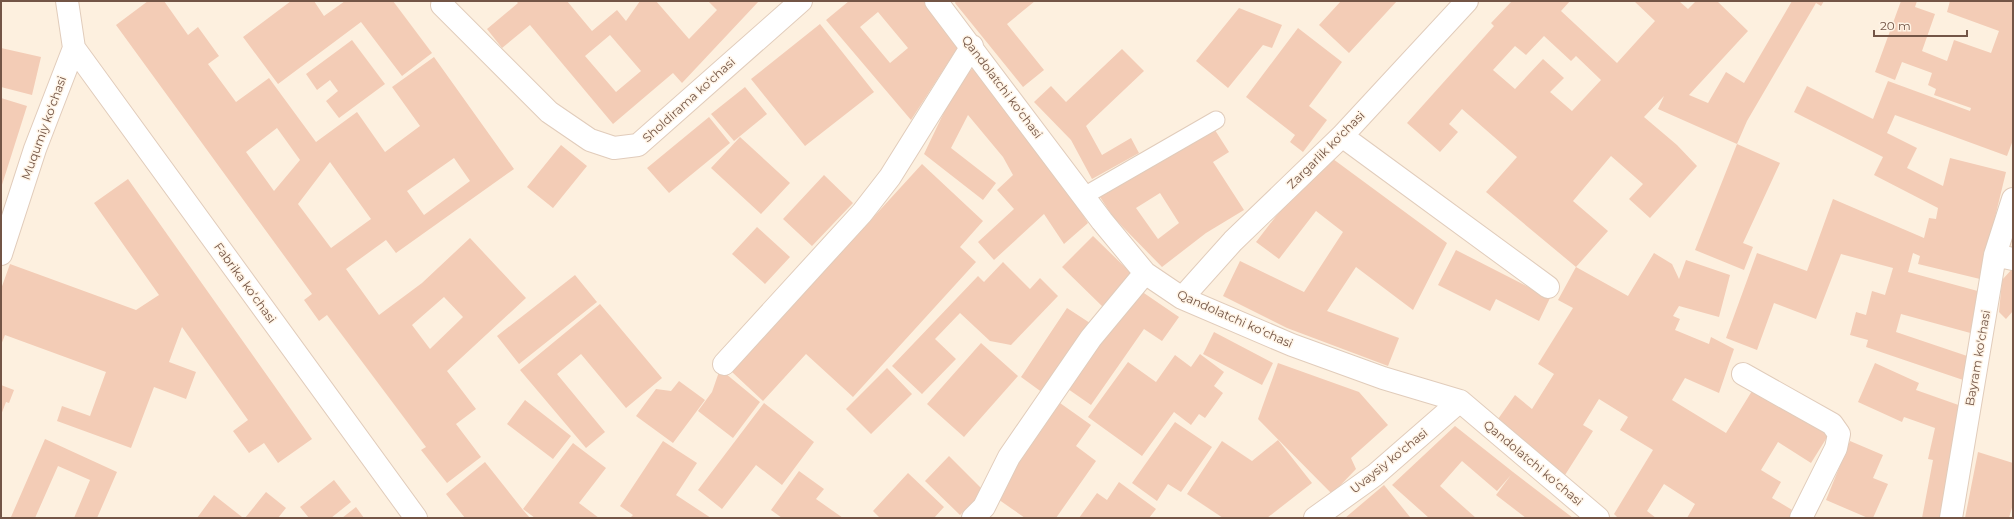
<svg xmlns="http://www.w3.org/2000/svg" width="2014" height="519" font-family="Montserrat,sans-serif">
<style>
.building{fill:#f3ccb6;fill-rule:evenodd}
.lines{fill:none;stroke-linecap:round;stroke-linejoin:round}
.lane-casing{stroke:#e1ccbb;stroke-width:19}
.street-casing{stroke:#e1ccbb;stroke-width:24}
.lane{stroke:#fff;stroke-width:17}
.street{stroke:#fff;stroke-width:22}
.labels{text-anchor:middle;stroke-width:3;stroke-linejoin:round;paint-order:stroke}
.street-label{font-size:12px;fill:#735546;stroke:#fff4e6}
</style>
<rect width="100%" height="100%" fill="#fdf0df"/>
<path class="building" d="M148 1H164L188 35 198 27 219 56 208 64 236 102 269 78 316 142 357 112 385 152 420 126 392 87 434 57 514 169 396 253 386 240 346 269 379 315 422 283 470 238 526 298 447 371 476 409 456 424 481 457 447 483 421 450 426 447 327 315 319 321 304 300 312 294 116 25ZM277 128 300 160 274 191 246 152ZM454 158 470 181 424 215 407 191ZM330 162 371 219 331 248 298 204ZM444 297 463 317 430 349 412 325Z
M291 1H314L324 16 345 1H393L432 53 402 76 361 22 278 84 243 37Z
M516 1H567L592 31 617 10 626 21 640 1H656L689 39 717 10 708 1H759L682 83 673 73 613 124 530 25 502 48 487 29 518 3ZM610 35 641 71 616 92 585 56Z
M849 1H924L960 44 911 120 826 20ZM878 12 908 48 890 63 860 27Z
M956 1H1035L1007 24 1044 70 1023 87 955 3Z
M1341 1H1397L1349 53 1319 25Z
M1512 1H1570L1561 11 1617 63 1655 21 1634 1H1679L1688 9 1696 1H1717L1748 31 1689 95 1708 103 1726 72 1744 83 1792 1H1824L1821 6 1816 3 1747 121 1737 144 1658 109 1664 96 1644 117 1677 145 1697 166 1650 218 1629 199 1643 184 1611 156 1573 201 1608 231 1576 267 1486 192 1517 157 1462 109 1449 124 1458 132 1440 152 1407 123 1494 26 1491 23ZM1544 36 1571 61 1576 56 1601 80 1572 111 1550 92 1564 78 1543 59 1515 89 1493 70 1515 46 1526 55Z
M1901 1H1917L1915 7 1935 14 1922 51 1947 61 1954 40 1991 53 1999 31 1947 12 1950 1H2013V140L2007 156 1895 115 1887 133 1917 148 1907 168 1943 186 1950 158 2006 172 1980 279 1918 264 1920 256 1913 253 1908 272 1985 293 1974 334 1901 314 1896 332 1976 359 1969 382 1866 347 1868 340 1850 335 1856 312 1866 315 1872 291 1885 295 1893 268 1841 254 1816 319 1774 303 1757 350 1726 338 1757 253 1807 271 1833 199 1924 238 1929 218 1936 219 1938 208 1874 175 1883 157 1794 112 1807 86 1873 119 1888 81 1970 111 1971 108 1934 95 1936 89 1928 85 1932 73 1902 62 1895 80 1875 72Z
M1239 8 1282 25 1272 48 1263 45 1228 88 1196 61Z
M820 24 874 92 805 146 751 79Z
M1298 28 1342 62 1309 106 1327 120 1303 152 1290 142 1295 135 1246 97Z
M352 40 385 84 339 118 326 101 338 91 330 80 317 90 306 74Z
M1 48 41 57 32 95 1 87Z
M1122 49 1144 71 1086 126 1102 155 1131 138 1139 153 1092 179 1071 140 1034 102 1051 86 1066 102Z
M973 68 1034 136 1088 223 1064 244 1044 214 994 260 978 242 1014 209 997 190 1013 175 1003 157 968 115 951 148 996 183 983 200 924 154 959 81Z
M745 87 767 114 734 141 711 114Z
M1 98 27 106 1 188Z
M709 117 730 143 669 193 647 168Z
M1213 127 1229 152 1213 162 1244 210 1206 233 1162 267 1113 217 1100 197ZM1160 193 1179 223 1158 239 1136 208Z
M740 137 790 183 761 214 711 168Z
M1737 144 1780 163 1743 243 1753 247 1744 270 1695 250Z
M561 145 587 166 553 208 527 187Z
M1333 159 1447 243 1413 310 1356 267 1327 311 1399 338 1388 366 1287 328 1223 296 1240 261 1304 292 1343 232 1316 211 1279 259 1256 242 1294 193Z
M922 164 983 221 960 247 976 262 853 397 806 354 763 401 732 372Z
M824 175 853 203 812 246 783 219Z
M128 179 312 439 278 463 264 443 249 453 233 431 248 420 182 327 169 362 196 372 186 399 154 387 131 448 57 421 62 406 90 416 106 372 5 335 1 345V289L10 264 136 310 159 295 94 203Z
M757 227 790 257 765 284 732 254Z
M1093 236 1135 277 1104 308 1062 267Z
M1456 250 1550 298 1539 321 1496 299 1490 311 1438 285Z
M1654 253 1672 264 1679 279 1686 260 1730 275 1719 317 1679 306 1673 316 1680 319 1675 330 1709 344 1711 337 1734 349 1719 393 1685 378 1672 400 1726 433 1752 391 1831 431 1811 463 1778 442 1761 470 1781 482 1772 498 1799 514 1797 518H1687L1695 504 1664 484 1647 511 1656 518H1618L1614 514 1653 450 1620 430 1628 417 1599 399 1583 425 1593 431 1565 475 1535 456 1498 419 1515 395 1532 409 1554 374 1538 364 1573 308 1558 300 1576 267 1628 296Z
M1003 262 1030 289 1040 278 1058 296 1011 345 990 341 960 313 935 339 956 359 922 394 892 366 978 276 984 282Z
M2013 268V311L2006 319 1999 312 2002 280Z
M575 275 597 302 519 364 497 336Z
M1138 289 1179 317 1162 341 1144 329 1091 405 1068 389Z
M600 304 662 378 626 408 581 354 557 374 605 432 586 448 520 370Z
M1067 308 1090 323 1043 393 1021 377Z
M1214 332 1273 363 1262 385 1203 354Z
M981 343 1018 376 964 437 927 404Z
M1200 354 1224 372 1214 386 1223 393 1205 418 1199 414 1191 425 1174 412 1142 456 1088 417 1128 362 1156 382 1175 355 1191 367Z
M1278 363 1359 392 1388 425 1351 458 1356 469 1332 494 1258 419Z
M1875 363 1919 383 1916 390 1967 408 1947 518H1922L1933 460 1928 459 1935 428 1904 417 1902 422 1858 402Z
M887 368 912 394 871 434 846 409Z
M720 369 760 402 733 438 698 411 712 392Z
M679 381 705 400 673 443 636 416 656 389 671 391Z
M1 385 14 390 9 403 6 402 1 415Z
M525 400 571 436 553 459 507 424Z
M764 403 814 442 782 485 756 465 722 509 698 490Z
M1060 403 1091 425 1076 446 1096 461 1056 518H1025L995 497Z
M1175 422 1212 447 1181 492 1168 484 1157 501 1132 483Z
M1455 426 1513 472 1573 518H1526L1496 495 1511 475 1497 491 1462 461 1440 486 1476 518H1429L1392 485Z
M45 439 117 472 97 518H74L90 480 58 466 35 518 11 517Z
M1278 440 1312 483 1267 518H1223L1187 494 1222 441 1252 461Z
M663 441 697 463 676 495 711 518H630L633 515 620 506Z
M1850 441 1883 455 1873 478 1888 484 1873 518H1868L1826 500Z
M573 443 606 468 579 503 599 518H535L523 509Z
M1978 452 2013 463V504L2009 518H1965Z
M949 456 984 491 960 515 925 481Z
M485 462 523 510 530 518H465L446 494Z
M799 471 824 489 816 499 843 518H782L771 510Z
M908 473 944 507 934 518H880L873 511Z
M334 480 351 502 331 518H309L300 507Z
M1119 482 1156 509 1149 518H1079L1097 493 1107 500Z
M1384 485 1410 517 1345 518Z
M266 492 286 508 278 518H245Z
M214 495 242 517 241 518H197Z
M356 507 364 518H342Z"/>
<g class="lines">
<defs>
<path id="lane" d="M1084 196 1216 120"/>
<path id="street" d="M936 1 1102 221 1145 273 1182 298 1292 345 1383 378 1460 401 1598 518
M442 5 549 112 590 140 614 148 638 145 801 1
M74 48 416 518
M1342 136 1548 287
M1 254 35 149 74 48 67 1
M1995 255 2013 259
M1182 298 1233 241 1342 136 1467 1
M724 364 862 213 890 177 972 46
M1743 374 1832 424 1839 434 1836 448 1801 518
M973 518 984 507 1009 457 1091 338 1145 273
M1315 518 1375 475 1460 401
M1951 518 1995 255 2013 199"/>
</defs>
<use href="#lane" class="lane-casing"/>
<use href="#street" class="street-casing"/>
<use href="#lane" class="lane"/>
<use href="#street" class="street"/>
</g>
<g class="labels">
<g class="street-label">
<text transform="translate(1002 87) rotate(53)" y="4">Qandolatchi koʻchasi</text>
<text transform="translate(689 100) rotate(-42)" y="4">Sholdirama ko‘chasi</text>
<text transform="translate(44 128) rotate(-70)" y="4">Muqumiy koʻchasi</text>
<text transform="translate(1326 150) rotate(-45)" y="4">Zargarlik ko'chasi</text>
<text transform="translate(245 283) rotate(54)" y="4">Fabrika koʻchasi</text>
<text transform="translate(1235 319) rotate(24)" y="4">Qandolatchi koʻchasi</text>
<text transform="translate(1978 358) rotate(-80)" y="4">Bayram ko'chasi</text>
<text transform="translate(1389 461) rotate(-39)" y="4">Uvaysiy ko'chasi</text>
<text transform="translate(1533 463) rotate(40)" y="4">Qandolatchi koʻchasi</text>
</g>
</g>
<rect width="2014" height="519" fill="none" stroke="#735546" stroke-width="4"/>
<path d="M1874 30v6h93v-6" fill="none" stroke="#735546" stroke-width="2"/>
<text x="1880" y="30" font-size="12" fill="#735546" stroke="#fff4e6" stroke-width="3" paint-order="stroke">20 m</text>
</svg>
